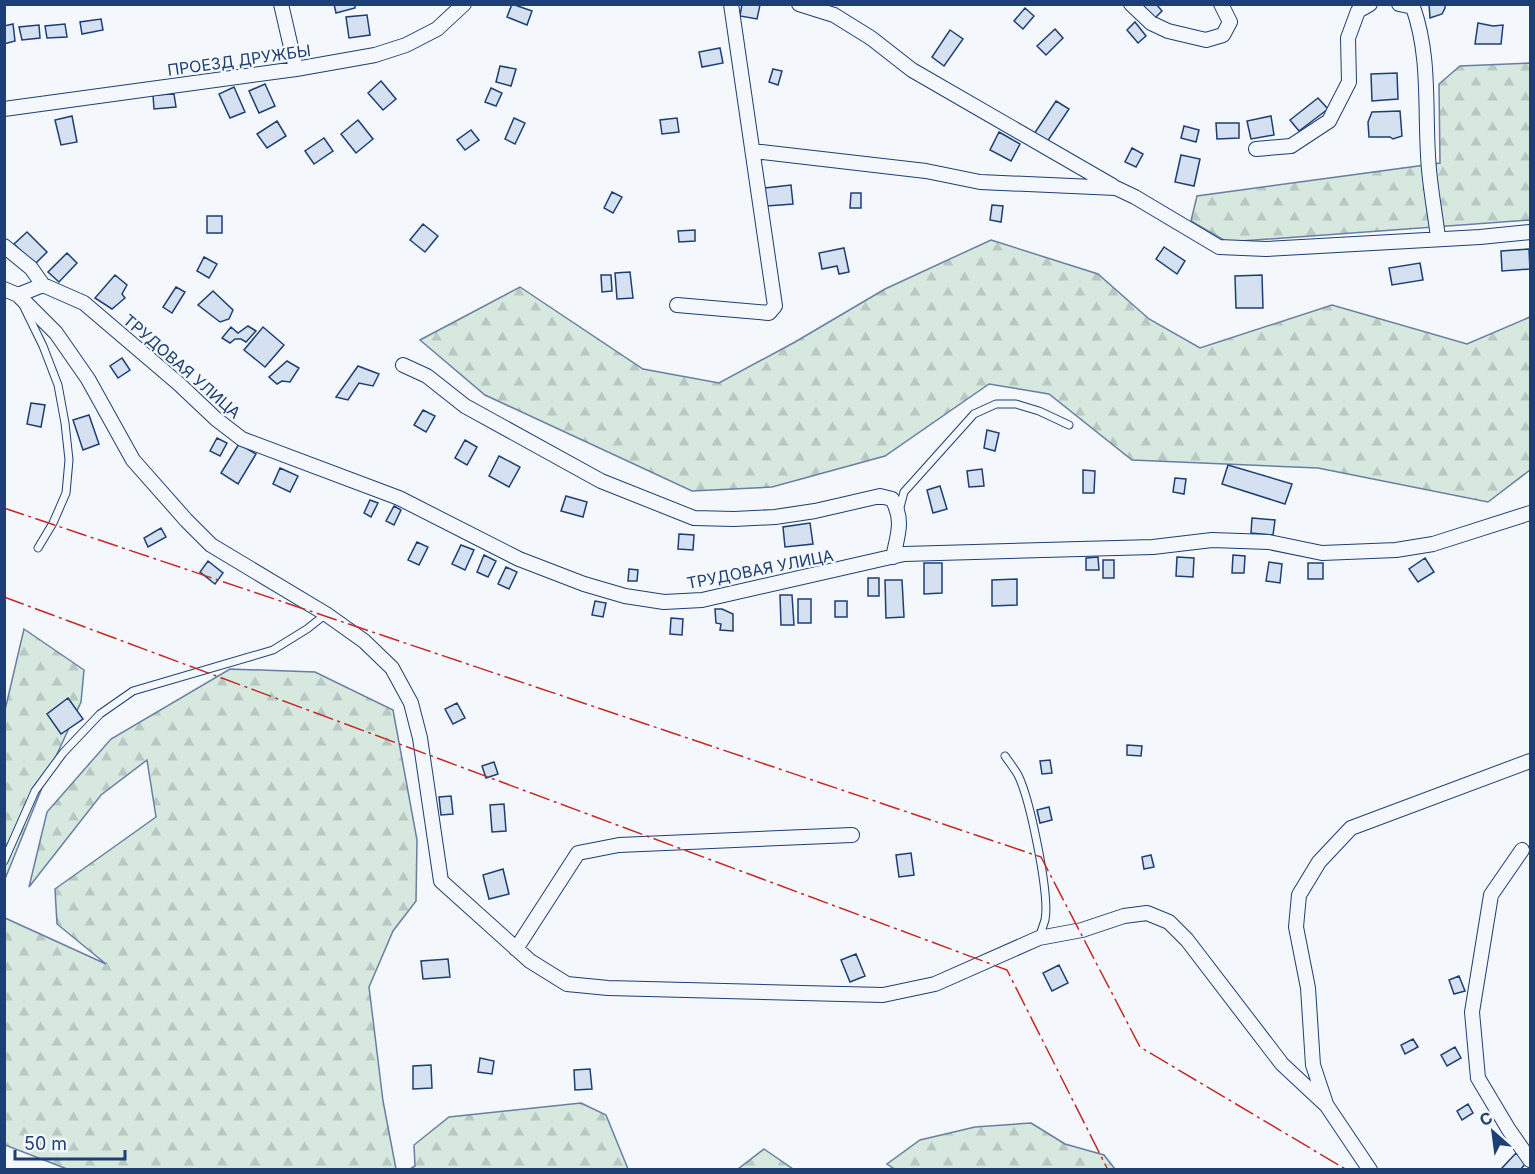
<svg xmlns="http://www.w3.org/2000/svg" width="1535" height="1174" font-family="Inter,sans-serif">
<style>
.forest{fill:url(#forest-firs);stroke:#687fa3;stroke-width:1.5}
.building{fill:#d5e0f0;stroke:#1d3f73;stroke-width:1.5}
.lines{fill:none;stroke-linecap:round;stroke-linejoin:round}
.lane-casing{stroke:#1d3f73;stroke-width:9}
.street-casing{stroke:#1d3f73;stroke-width:16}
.lane{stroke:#f4f7fb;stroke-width:7}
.street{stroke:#f4f7fb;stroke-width:14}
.power{stroke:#c62828;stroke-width:1.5;stroke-dasharray:21 4.5 3 4.5;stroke-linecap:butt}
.labels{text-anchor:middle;stroke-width:4.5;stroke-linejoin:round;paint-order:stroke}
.street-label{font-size:16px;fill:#1d3f73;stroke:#f4f7fb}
</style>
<defs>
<pattern id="forest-firs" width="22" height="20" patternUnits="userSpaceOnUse" patternTransform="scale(1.5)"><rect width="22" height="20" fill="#d7e8df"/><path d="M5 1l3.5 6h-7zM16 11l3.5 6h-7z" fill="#b8c8c3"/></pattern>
</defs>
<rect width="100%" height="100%" fill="#f4f7fb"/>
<path class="forest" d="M1530 63V220L1227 242 1191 221 1197 196 1440 163 1439 84 1460 66Z
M991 240 1098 274 1149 319 1200 348 1332 305 1467 344 1530 317V470L1488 502 1318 468 1132 460 1049 394 989 384 885 456 772 487 692 491 485 395 420 340 520 287 643 369 719 383 795 342 885 289Z
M24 629 84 670 81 702 46 778 5 879V710Z
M230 669 315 672 393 710 417 840 416 901 393 931 369 987 383 1101 396 1169H67L5 1145V918L106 964 57 924 55 889 156 817 147 760 101 795 29 887 47 812 111 739Z
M581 1103 606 1115 628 1169H410L415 1166 414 1145 449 1117Z
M1031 1123 1065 1144 1104 1155 1115 1169 896 1170 887 1164 920 1140 975 1127Z
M764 1149 793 1169H738Z"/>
<path class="building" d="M334 4H355V8L336 13Z
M512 4 532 11 527 25 507 17Z
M742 4 760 5 757 19 740 16Z
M1145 4H1156L1162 11 1155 18 1143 6Z
M1429 4H1445V8L1442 14 1430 18Z
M1025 8 1034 16 1023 29 1014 21Z
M367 15 370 35 349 38 346 17Z
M101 19 103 30 82 34 80 22Z
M1135 22 1146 36 1138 43 1127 30Z
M1478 23 1493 26 1503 25 1501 44H1475Z
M13 24 15 41 4 44V26Z
M65 24 67 37 47 38 45 26Z
M39 25 40 38 22 40 19 27Z
M1055 29 1063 38 1046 55 1037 46Z
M950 30 963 39 944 66 932 57Z
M720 48 723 63 702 67 699 52Z
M500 66 516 69 511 86 496 82Z
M773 69 782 71 778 85 769 82Z
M1397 73 1398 99 1372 101 1371 74Z
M381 81 396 99 383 110 368 93Z
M265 84 275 106 259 113 249 91Z
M234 87 245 112 230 118 219 94Z
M491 88 502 93 496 106 485 102Z
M174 94 176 107 154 109 153 95Z
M1318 98 1328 109 1299 131 1290 120Z
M1056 101 1069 109 1047 142 1034 134Z
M1400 111 1402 136 1393 139 1390 137H1369L1368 122 1372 112Z
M72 116 77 142 61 145 55 120Z
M1271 116 1274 135 1251 139 1247 121Z
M514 118 525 123 515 144 505 139Z
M677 118 679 132 662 134 660 120Z
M358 120 373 139 356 153 341 134Z
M277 121 286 136 267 148 257 134Z
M1216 123H1239V138L1217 139Z
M1184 126 1199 130 1196 142 1181 138Z
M471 130 479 140 465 150 457 140Z
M999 132 1020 144 1011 161 990 150Z
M324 138 333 151 314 164 305 151Z
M1132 148 1143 154 1136 167 1125 162Z
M1181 155 1200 159 1194 186 1175 182Z
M791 185 793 204 767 206 765 188Z
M612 192 622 197 613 213 604 208Z
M851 193H861V208H850Z
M992 205 1003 206 1001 222 990 220Z
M207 216H222V233H207Z
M423 224 438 236 425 252 410 240Z
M695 230V241L679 242 678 231Z
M27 232 47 252 35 264 14 244Z
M1164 247 1185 261 1177 274 1156 259Z
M844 248 849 272 839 274 837 266 822 269 819 253Z
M1529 249 1530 269 1502 271 1501 251Z
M67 253 77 263 59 282 48 272Z
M204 257 217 264 209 278 197 271Z
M1420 263 1423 280 1392 285 1389 268Z
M630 272 633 298 617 299 615 273Z
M115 275 127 285 122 294 125 298 112 309 95 298Z
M601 275H611L612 291 602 292Z
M1262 275 1263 308H1236L1235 276Z
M176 287 185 292 172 313 163 307Z
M213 291 233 310 229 319 220 322 198 305Z
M248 326 256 331 246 342 241 339H235L230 343 222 338 231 327 238 333Z
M263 327 284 345 265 367 244 350Z
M122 358 130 370 118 378 110 366Z
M287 361 299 368 290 382 282 381 277 384 269 377Z
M358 366 379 374 373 386 359 383 348 400 336 397Z
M31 403 45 405 41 427 27 424Z
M423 410 435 416 426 432 414 425Z
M89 415 99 444 83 450 73 420Z
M987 430 999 433 995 451 984 448Z
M217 438 227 443 220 456 210 451Z
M465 440 477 447 467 465 455 458Z
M239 444 256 454 238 484 221 473Z
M499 456 520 467 509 487 489 476Z
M1228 465 1292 484 1285 504 1222 484Z
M280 468 298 476 290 492 273 484Z
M982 469 984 486 969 487 967 471Z
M1083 470 1095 471 1094 493H1083Z
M1175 478 1186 479 1184 494 1173 492Z
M940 486 947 509 933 513 927 490Z
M566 496 587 502 583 517 561 511Z
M370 500 378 503 371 517 364 513Z
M394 506 401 510 394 525 386 521Z
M1252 518 1275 520 1273 535 1251 533Z
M810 523 813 544 785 547 783 527Z
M161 528 166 537 148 547 144 538Z
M679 534 694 535 693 550 678 549Z
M417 542 428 547 419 565 408 560Z
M461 545 474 550 465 570 452 564Z
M484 555 496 561 488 577 477 572Z
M1233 555 1245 556 1244 573H1232Z
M1098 557 1099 570H1086V558Z
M1177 557 1194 558 1193 577 1176 576Z
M1425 558 1434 572 1418 582 1409 569Z
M1103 560H1114V578H1103Z
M208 561 223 573 215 584 200 572Z
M1269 562 1282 564 1280 583 1266 581Z
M924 563H942V593L924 594Z
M1308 563H1323V579H1308Z
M506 567 517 572 509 589 498 584Z
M629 569 638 570 637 581H628Z
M868 578H879V596H868Z
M1017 579V605L992 606V580Z
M885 580H902L904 617 886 618Z
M780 595H792L794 625H781Z
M798 599H811V623H798Z
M595 601 606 603 603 617 592 615Z
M835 601H847V617H835Z
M715 609H722L733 614V631L720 630 721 624 716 623Z
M671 618 683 619 682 635 670 634Z
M68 698 83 719 61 734 47 714Z
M457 703 465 718 453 724 445 709Z
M1127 745 1142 746 1141 756 1127 755Z
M1050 760 1052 773 1042 774 1040 761Z
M494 762 498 774 486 778 482 766Z
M451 796 453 814 441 815 439 797Z
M504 804 506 831 492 832 490 805Z
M1049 807 1052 820 1040 823 1037 810Z
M911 853 914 875 899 877 896 855Z
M1151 855 1154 867 1144 869 1142 857Z
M503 869 509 894 489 899 483 875Z
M856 954 865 976 850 982 841 960Z
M448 959 450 977 423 979 421 961Z
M1059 965 1068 983 1052 991 1043 973Z
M1459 976 1465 991 1454 994 1449 980Z
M1413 1039 1418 1047 1405 1054 1401 1045Z
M1455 1047 1461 1058 1447 1066 1441 1055Z
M480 1058 494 1061 492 1074 478 1072Z
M431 1065 432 1088 413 1089V1066Z
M590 1069 592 1089 575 1090 574 1070Z
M1468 1104 1473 1113 1462 1120 1457 1111Z
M1516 1153 1526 1163 1520 1170H1504L1502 1168Z"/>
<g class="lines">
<defs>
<path id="lane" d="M23 305 43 346 58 385 65 423 69 460 66 493 53 523 38 548
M899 511 904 492 974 414 996 404H1016L1039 411 1069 425
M1005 756C1009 762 1014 768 1018 775 1030 799 1050 895 1045 920 1043 926 1041 932 1039 938
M4 861 35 791 63 753 100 714 133 691 273 650 307 629 326 614"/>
<path id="street" d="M281 4 296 69
M799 4 834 15 871 38 912 70 1113 186
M1131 4 1151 23 1168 31 1206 40 1223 35 1230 22 1221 4
M1399 4 1413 7C1430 55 1425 105 1428 155 1429 183 1435 211 1438 238
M4 109 296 69 375 55 406 45 437 29 464 4
M1256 149 1291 146 1329 121 1349 82 1348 38 1358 11 1370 4
M753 151 926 171 980 182 1116 188 1135 197 1219 247 1266 249 1480 237 1530 232
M4 246 31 268 43 285
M4 289 18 295 43 285 84 303 179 384 216 419 242 439 399 498 519 559 584 584 625 596 664 602 702 600 904 554 1153 547 1212 540 1269 542 1322 553 1396 550 1433 544 1530 513
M18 295 56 333 88 379 133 460 186 520 211 545 326 614 364 641 392 668 411 703 420 738 441 881 530 961 567 984 608 988 883 995 935 984 1039 938 1082 930 1124 916 1147 913 1169 922 1187 940 1282 1064 1327 1106 1370 1170
M677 305 769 313 775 306 731 4
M403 365 427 376 465 406 601 481 694 518 734 519 775 517 815 511 880 496 892 499C904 520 898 534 893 557
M1522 850 1491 895 1472 1012 1478 1078 1509 1130 1530 1160
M516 949 578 853 619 845 852 835
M1326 1104 1313 1065 1308 988 1296 927 1299 895 1319 862 1351 828 1530 761"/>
</defs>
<use href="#lane" class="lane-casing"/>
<use href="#street" class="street-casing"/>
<use href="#lane" class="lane"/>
<use href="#street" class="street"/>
<path class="power" d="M4 508 1041 857 1140 1047 1347 1170
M4 597 1007 970 1108 1170"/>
</g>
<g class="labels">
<g class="street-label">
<text transform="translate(239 60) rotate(-8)" y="6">ПРОЕЗД ДРУЖБЫ</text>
<text transform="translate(182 366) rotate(41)" y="6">ТРУДОВАЯ УЛИЦА</text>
<text transform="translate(760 569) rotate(-11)" y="6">ТРУДОВАЯ УЛИЦА</text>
</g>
</g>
<rect width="1535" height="1174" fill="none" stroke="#1d3f73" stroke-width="12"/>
<g transform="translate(1493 1132) rotate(332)" stroke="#f4f7fb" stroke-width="4.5" paint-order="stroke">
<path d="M0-4.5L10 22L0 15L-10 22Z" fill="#1d3f73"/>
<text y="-9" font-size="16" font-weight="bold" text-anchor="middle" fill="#1d3f73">С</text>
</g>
<path d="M15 1150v9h110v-9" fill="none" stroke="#1d3f73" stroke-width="3"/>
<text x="24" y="1150" font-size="18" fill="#1d3f73" stroke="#f4f7fb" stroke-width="4.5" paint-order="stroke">50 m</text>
</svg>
